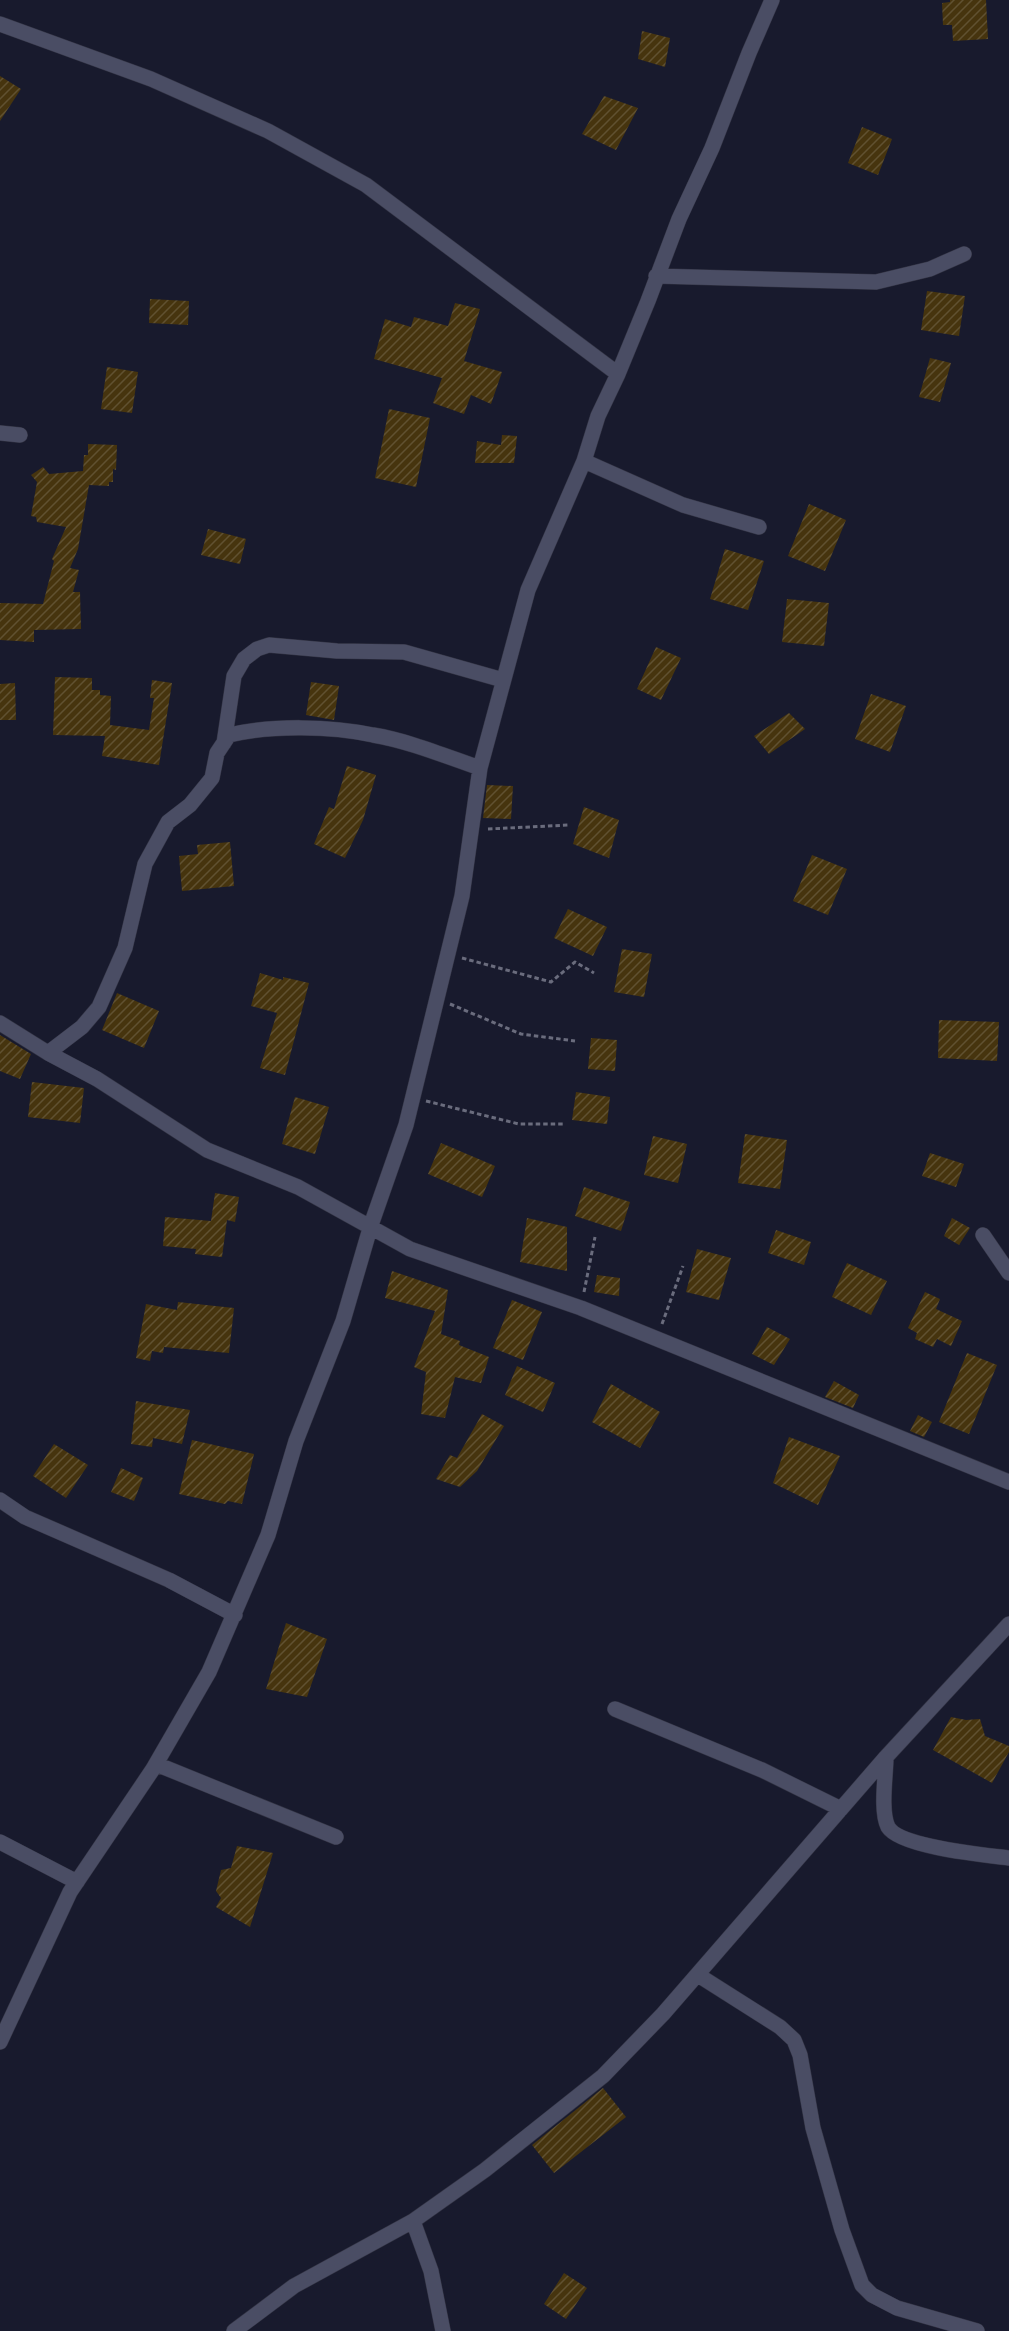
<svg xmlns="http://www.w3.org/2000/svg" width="1009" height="2331" font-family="Inter,sans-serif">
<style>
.building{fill:url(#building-hatch)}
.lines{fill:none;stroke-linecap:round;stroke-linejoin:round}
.minor-casing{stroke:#323343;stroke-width:16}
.path{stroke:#6a6c7d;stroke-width:3;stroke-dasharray:4.5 3;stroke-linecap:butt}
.minor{stroke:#4a4d64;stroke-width:15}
</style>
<defs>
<pattern id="building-hatch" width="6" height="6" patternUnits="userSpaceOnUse" patternTransform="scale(1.5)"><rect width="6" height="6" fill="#46340e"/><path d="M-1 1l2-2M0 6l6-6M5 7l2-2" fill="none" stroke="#605131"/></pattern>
</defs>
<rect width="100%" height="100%" fill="#181a2d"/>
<path class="building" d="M950 0H986L988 39 953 41 952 25H943L942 3 950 2Z
M642 31 670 38 665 67 638 59Z
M0 76 21 89 0 121Z
M604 96 638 108 616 150 582 134Z
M862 127 892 139 878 175 848 163Z
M927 291 965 296 959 336 921 330Z
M150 299 189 301 188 325 149 323Z
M455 303 480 309 464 361 502 372 491 404 471 395 464 414 433 403 442 378 374 359 385 319 411 327 414 317 448 326Z
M930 358 951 363 940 402 919 397Z
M107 367 138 372 132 413 101 409Z
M389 409 430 418 416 487 375 478Z
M502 435 517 436 514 463H475L477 441 501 445Z
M88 444 117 445 116 470 113 469V482H109V486L89 485 78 549 70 568 79 570 73 592H80L81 629 34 630V642L0 640V603L43 604 54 561 52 559 66 527 37 522 36 517 31 516 37 482 31 475 43 467 49 474 83 471 84 455H88Z
M809 504 846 520 825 571 788 556Z
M208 529 246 539 240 564 201 555Z
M725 549 764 561 748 610 710 599Z
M787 599 829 603 824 646 782 642Z
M656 647 681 658 661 700 637 689Z
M55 677 92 678V690H100V695L111 696 110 725 149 730 154 698H150L152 680 172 683 159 765 102 756 105 736 53 735Z
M311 682 339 686 334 720 306 715Z
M15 683 16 720H0V684Z
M871 694 906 706 890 752 855 739Z
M789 713 805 729 769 754 754 736Z
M347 766 376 775 363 820 345 858 314 844 329 807 334 809Z
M487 785 513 786 511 819 483 818Z
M584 807 619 820 609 858 573 844Z
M230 842 234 886 182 891 179 856 198 854 197 845Z
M812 855 847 869 828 915 793 901Z
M568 909 607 927 593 956 554 938Z
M622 949 652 954 644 997 614 992Z
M260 973 283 980V977L309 983 285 1075 260 1068 277 1013 251 1006Z
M117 993 159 1011 144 1048 102 1030Z
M939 1020 999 1022 997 1061 938 1058Z
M0 1035 31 1054 20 1079 0 1071Z
M591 1038 617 1040 615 1071 588 1069Z
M32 1082 84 1088 80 1123 28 1117Z
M576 1092 610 1097 607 1124 572 1120Z
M295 1097 329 1107 315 1154 282 1144Z
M745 1134 787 1140 780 1189 738 1183Z
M653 1136 687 1144 678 1183 644 1175Z
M441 1143 495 1166 482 1197 428 1174Z
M930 1153 964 1164 956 1187 922 1176Z
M584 1187 630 1202 621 1231 575 1216Z
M215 1193 239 1197 235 1222 227 1220 222 1257 195 1254 196 1249 163 1246 165 1217 211 1221Z
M527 1218 567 1227V1271L520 1262Z
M952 1218 970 1228 959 1245 944 1236Z
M776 1230 811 1242 804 1265 768 1253Z
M697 1249 731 1258 719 1300 686 1292Z
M847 1263 887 1281 871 1315 832 1297Z
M392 1271 448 1290 441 1334 460 1341 459 1345 489 1357 481 1383 455 1377 445 1418 421 1414 426 1372 414 1367 435 1311 385 1298Z
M597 1275 620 1278 619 1296 594 1292Z
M925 1292 940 1299 936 1309 962 1321 951 1346 937 1339 933 1347 915 1339 917 1333 908 1328Z
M512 1300 542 1312 523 1360 493 1348Z
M178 1302 234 1308 229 1353 164 1347 163 1353 152 1351 150 1361 136 1358 146 1304 177 1310Z
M767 1327 790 1339 774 1365 752 1354Z
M967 1353 997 1365 969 1434 939 1422Z
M517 1366 555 1383 543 1412 505 1395Z
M834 1381 859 1395 853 1408 825 1397Z
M611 1384 660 1412 640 1448 592 1422Z
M136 1401 190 1410 182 1444 153 1438 152 1447 131 1444Z
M482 1414 504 1426 477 1471 460 1487 436 1479 450 1455 457 1458Z
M918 1415 932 1422 924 1437 910 1431Z
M789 1437 840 1456 818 1505 773 1483Z
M192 1440 254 1454 242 1504 228 1501 225 1504 179 1494Z
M54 1444 88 1465 66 1498 33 1476Z
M121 1468 143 1478 134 1501 111 1492Z
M286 1623 327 1639 307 1697 266 1689Z
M951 1717 966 1720 980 1719 985 1736 1009 1746V1752L992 1783 933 1750Z
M237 1846 273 1853 250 1927 216 1907 221 1898 216 1891 221 1870 231 1868Z
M603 2088 626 2117 554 2173 532 2145Z
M564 2273 587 2288 566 2319 544 2304Z"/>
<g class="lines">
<defs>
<path id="minor" d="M0 24 151 79 268 131 366 185 618 374
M656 276 876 282 930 269 964 254
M0 433 20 435
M584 461 683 505 759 527
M224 743 234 676 244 659 257 649 269 645 337 651 404 652 503 680
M0 1023 48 1053 97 1079 207 1150 298 1187 410 1249 581 1308 1009 1482
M48 1053 82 1027 99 1007 125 948 145 864 168 822 190 805 212 778 217 753 229 735C271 725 331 726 373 735 409 741 445 756 480 768
M983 1235 1009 1273
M0 1500 25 1517 169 1580 235 1615
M615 1709 762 1770 841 1809
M886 1757C886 1774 880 1811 888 1827 900 1847 985 1855 1009 1858
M156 1764 336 1837
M0 1842 77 1882
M698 1975 780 2027 794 2040 800 2055 813 2128 842 2230 862 2285 872 2295 897 2308 977 2331
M0 2042 70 1892 153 1769 209 1672 268 1535 296 1441 343 1321 371 1225 406 1125 462 896 480 768 528 590 584 461 598 416 618 374 648 301 679 219 712 148 749 53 772 0
M413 2221 431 2271 443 2331
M234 2331 294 2286 413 2221 485 2170 603 2076 663 2014 886 1757 1009 1624"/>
</defs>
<use href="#minor" class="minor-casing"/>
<path class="path" d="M488 829 568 825
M462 958 551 982 575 962 594 973
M450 1004 521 1034 575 1041
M426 1101 519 1124H563
M584 1292 595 1237
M662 1324 683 1266"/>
<use href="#minor" class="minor"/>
</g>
</svg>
